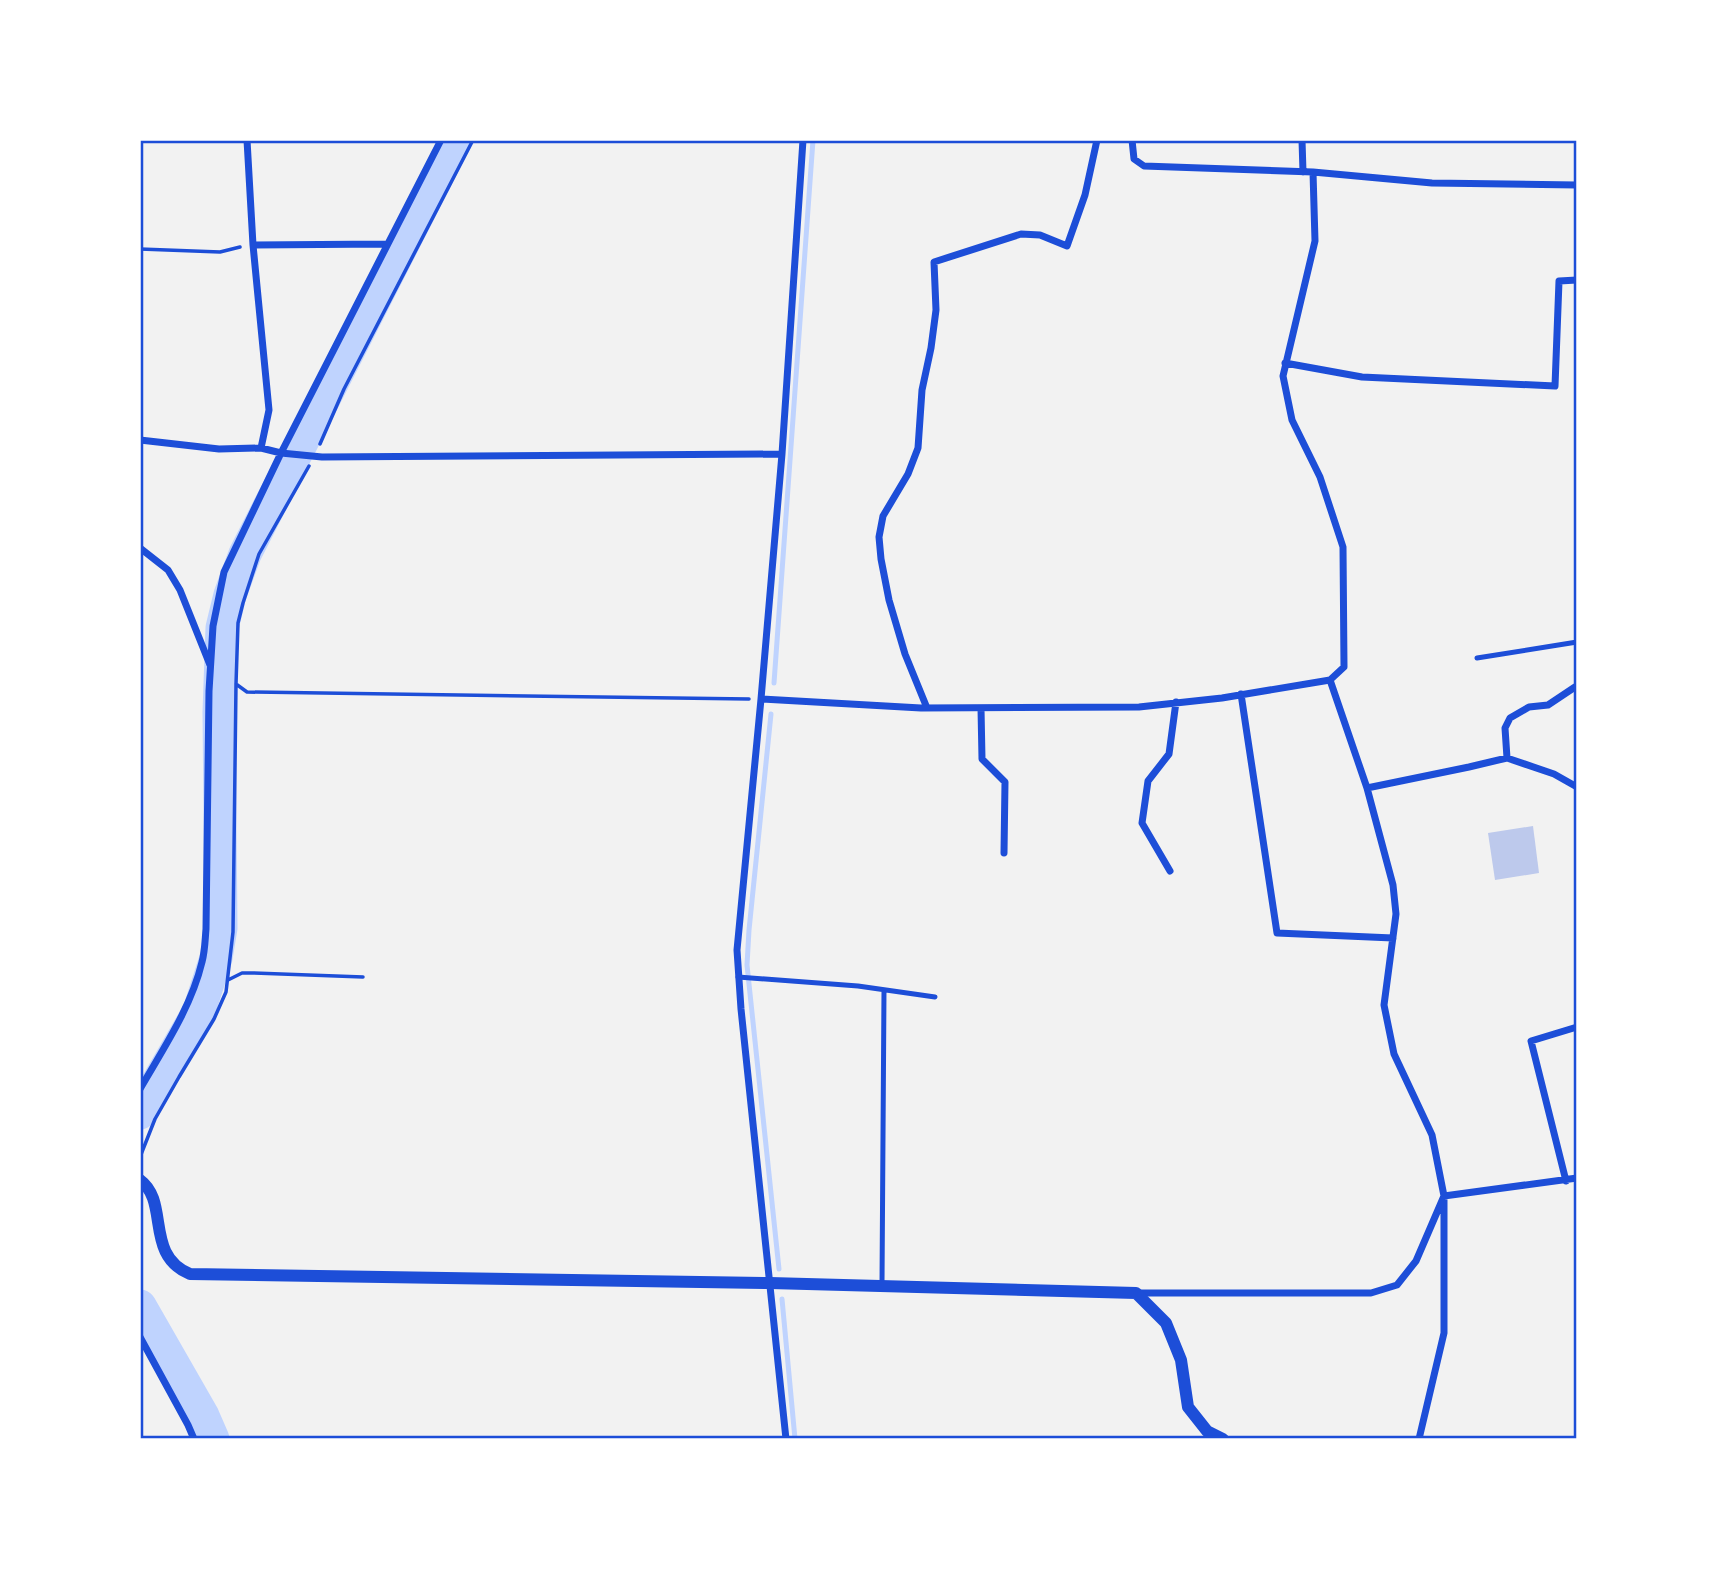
<svg xmlns="http://www.w3.org/2000/svg" width="1717" height="1579" font-family="Arial,sans-serif">
<style>
.lines{fill:none;stroke-linecap:round;stroke-linejoin:round}
.stream{stroke:#bfd3fe;stroke-width:5}
.river{stroke:#bfd3fe;stroke-width:33}
.building{fill:#bdc9ec}
.path{stroke:#1d4ed8;stroke-width:3.5}
.service{stroke:#1d4ed8;stroke-width:5}
.minor{stroke:#1d4ed8;stroke-width:7}
.tertiary{stroke:#1d4ed8;stroke-width:12}
.neatline{fill:none;stroke:#1d4ed8;stroke-width:2.5}
</style>
<rect width="100%" height="100%" fill="#f2f2f2"/>
<g class="lines">
<path class="stream" d="M774 683 813 140
M771 714 749 930 747 965 779 1269
M782 1299 795 1439"/>
<path class="river" d="M140 1113 199 1011 216 958 221 928 219 712 222 628 230 595 245 554 456 140
M140 1306 203 1416 213 1439"/>
</g>
<path class="building" d="M1533 826 1539 873 1495 880 1488 833Z"/>
<g class="lines">
<path class="path" d="M140 249 220 252 240 247
M320 444 344 389 473 140
M236 684 247 692 749 699
M228 980 242 973H253L363 977
M140 1157 155 1119 179 1077 214 1019 226 992 233 932 236 684 238 623 243 603 259 554 309 466"/>
<path class="service" d="M1477 658 1577 642
M738 977 858 986 935 997
M882 1284 884 990"/>
<path class="minor" d="M247 140 253 245 269 410 261 448
M1132 140 1134 159 1144 166 1313 172 1432 183 1577 185
M1302 140 1303 172
M1313 172 1315 241 1283 376 1292 420 1320 477 1343 547 1344 667 1330 680
M253 245 386 244
M1285 363 1362 377 1555 386 1559 281 1577 280
M140 440 219 449 261 448 281 453 322 457 782 454
M140 548 168 570 180 590 210 665
M1241 694 1277 933 1393 938
M761 699 921 708 1139 707 1222 698 1330 680 1367 788 1393 885 1396 914 1384 1005 1394 1054 1432 1135 1444 1196V1333L1419 1439
M927 708 905 654 889 600 881 559 879 537 883 516 908 474 918 448 922 390 931 348 936 310 934 262 1021 234 1040 235 1067 246 1085 195 1097 140
M981 708 982 759 1005 782 1004 853
M1507 758 1505 728 1510 718 1529 707 1548 705 1575 687
M1367 788 1469 767 1507 758 1554 774 1577 787
M1170 871 1142 823 1148 781 1169 754 1176 702
M140 1089C163 1049 191 1008 202 962 205 951 205 940 206 929L209 691 213 626 224 572 281 453 441 140
M1566 1181 1531 1041 1577 1027
M1138 1293H1371L1397 1285 1416 1261 1444 1196 1577 1178
M140 1337 188 1425 194 1439
M786 1439 741 1009 737 950 761 699 782 454 803 140"/>
<path class="tertiary" d="M140 1180C170 1202 144 1255 190 1274L770 1283 1136 1293 1166 1323 1181 1360 1188 1407 1207 1431 1223 1439"/>
</g>
<rect width="1717" height="1579" fill="none" stroke="#ffffff" stroke-width="284"/>
<rect x="142" y="142" width="1433" height="1295" class="neatline"/>
</svg>
